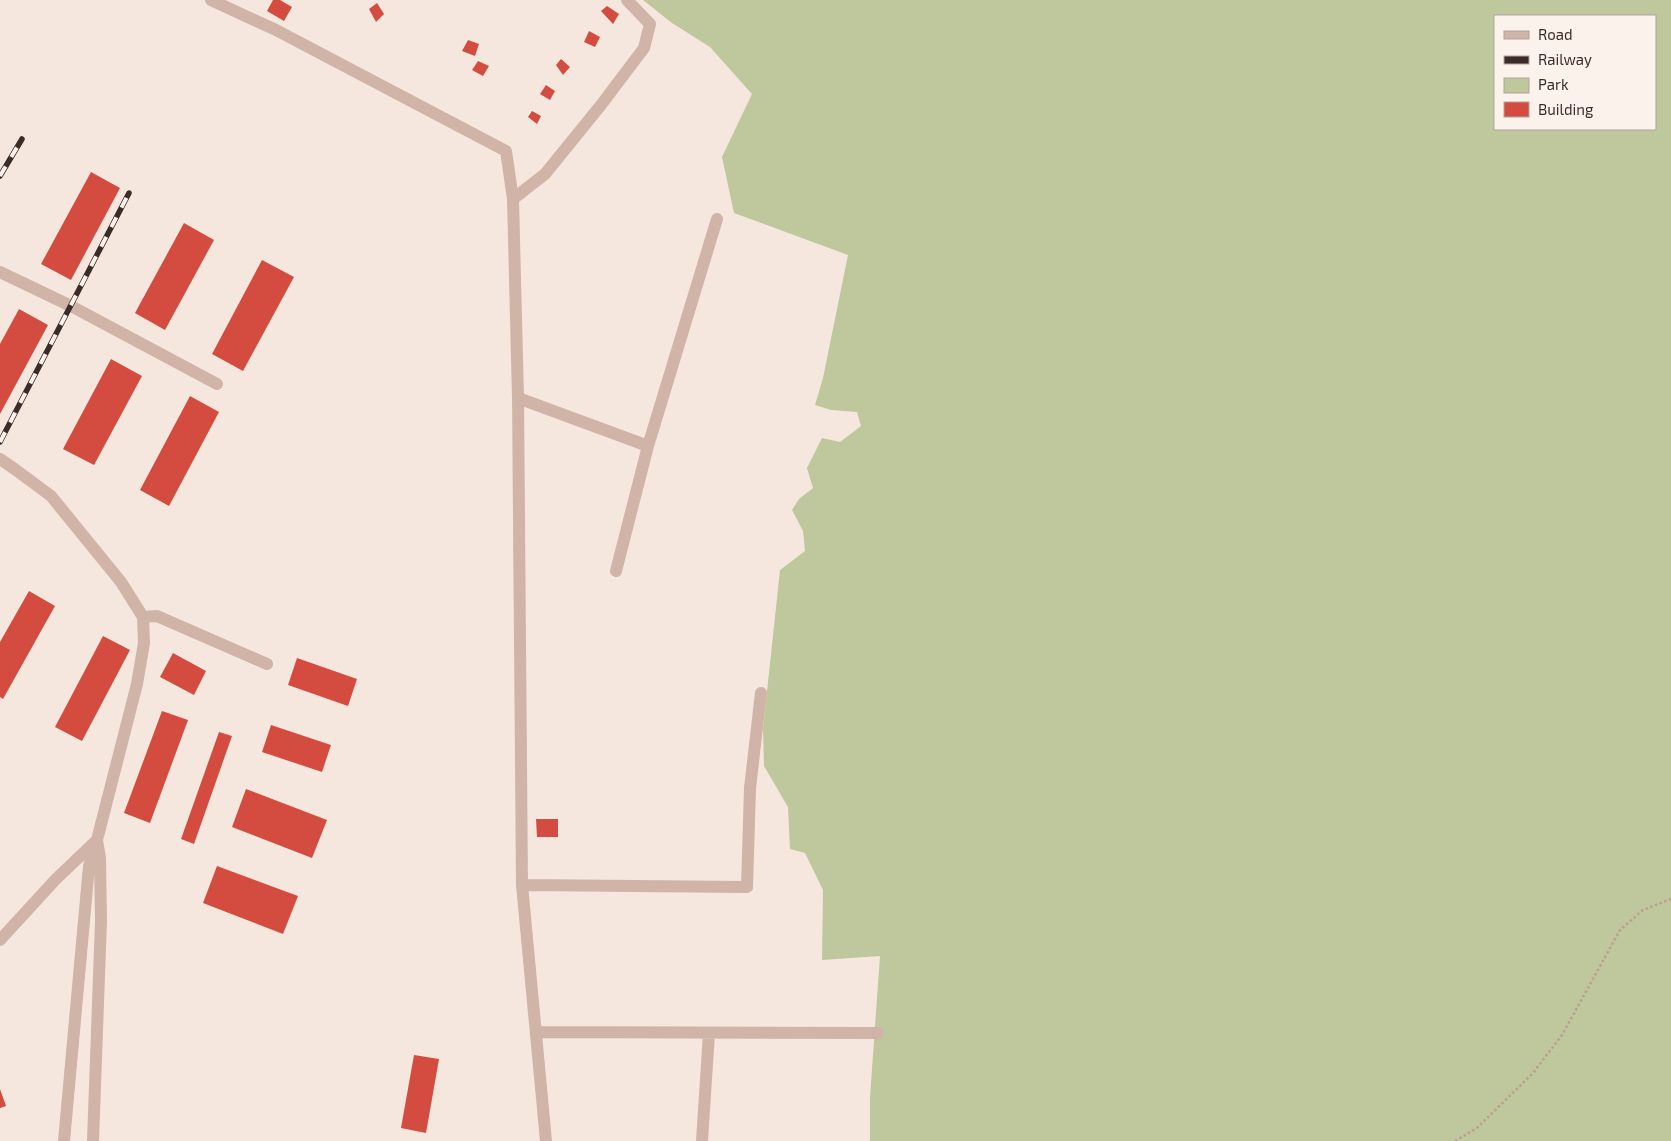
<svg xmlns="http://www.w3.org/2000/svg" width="1671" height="1141" font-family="'Exo 2',sans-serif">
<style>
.green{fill:#bfc79c;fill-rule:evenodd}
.building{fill:#d34c3f}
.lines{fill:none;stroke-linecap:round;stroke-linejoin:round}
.path{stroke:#bc9e92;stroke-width:2.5;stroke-dasharray:2.5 2.5;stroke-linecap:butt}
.minor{stroke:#d0b4a8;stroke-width:12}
.rail-casing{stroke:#3c2c29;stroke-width:5.5}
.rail{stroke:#fcf2ec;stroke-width:4;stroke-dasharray:11;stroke-linecap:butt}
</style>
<rect width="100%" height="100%" fill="#f5e7de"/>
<path class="green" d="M643 0H1671V1141H870V1097L880 956 822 960 823 890 805 853 790 849 788 807 764 766 763 729 780 570 805 551 803 531 792 510 799 499 813 488 807 468 822 438 840 442 861 426 857 412 831 410 815 405 823 378 848 255 734 213 722 157 752 94 710 47 672 23ZM1495 16H1655V129H1495Z"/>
<path class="building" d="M273 0H280L292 7 284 21 267 11Z
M377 3 384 14 376 22 369 9Z
M607 6 619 14 613 24 601 11Z
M589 31 600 37 595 47 584 42Z
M468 40 479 44 475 56 462 51Z
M561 59 570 67 563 75 556 65Z
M478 61 489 66 483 76 472 70Z
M546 85 555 91 550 100 540 94Z
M532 111 541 116 537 124 528 117Z
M91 172 120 188 71 280 41 264Z
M184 223 214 240 165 330 135 313Z
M262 260 294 277 243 371 212 354Z
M19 309 48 325 0 414V344Z
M111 359 142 376 94 465 63 449Z
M190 396 219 412 169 506 140 490Z
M29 591 55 606 3 699 0 697V642Z
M103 636 130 650 82 741 55 727Z
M173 653 206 671 194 695 160 677Z
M297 658 357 679 348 706 288 685Z
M162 711 188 720 150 823 124 813Z
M271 725 331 745 322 772 262 752Z
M219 732 232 736 194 844 181 839Z
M246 789 327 820 312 858 232 827Z
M536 819H558V837H537Z
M217 866 298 896 283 934 203 903Z
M414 1055 439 1059 426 1133 401 1128Z
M0 1089 6 1106 0 1108Z"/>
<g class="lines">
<path class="path" d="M1455 1141 1477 1128 1533 1073 1562 1035 1620 930 1643 910 1671 899"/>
<path class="minor" d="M211 0 276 30 506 151 513 199 518 398 522 885 546 1141
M513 199 545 174 601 105 644 48 650 24 627 0
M0 272 71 306 217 384
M518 398 648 446
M0 459 16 470 51 496 121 582 143 617 157 616 267 664
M616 571 648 446 717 219
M522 885 747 887 750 788 761 693
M0 940 56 879 97 840 89 866 64 1141
M536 1032 878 1033
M93 1141 101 921 100 858 97 840 137 684 144 643 143 617
M702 1141 709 1033"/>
<defs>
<path id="rail" d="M0 176 22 139
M0 442 129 193"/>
</defs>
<use href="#rail" class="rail-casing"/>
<use href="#rail" class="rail"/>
</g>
<rect x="1494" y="15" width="162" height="115" fill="#fcf2ec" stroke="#afa39e"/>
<rect x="1504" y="31" width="25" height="8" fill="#d0b4a8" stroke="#afa39e"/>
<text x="1538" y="40" font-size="15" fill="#3c2c29">Road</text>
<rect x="1504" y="56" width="25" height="8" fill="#3c2c29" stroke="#afa39e"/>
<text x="1538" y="65" font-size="15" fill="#3c2c29">Railway</text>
<rect x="1504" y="78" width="25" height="15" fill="#bfc79c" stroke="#afa39e"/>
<text x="1538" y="90" font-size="15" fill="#3c2c29">Park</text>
<rect x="1504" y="102" width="25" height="15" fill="#d34c3f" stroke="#afa39e"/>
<text x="1538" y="115" font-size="15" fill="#3c2c29">Building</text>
</svg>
